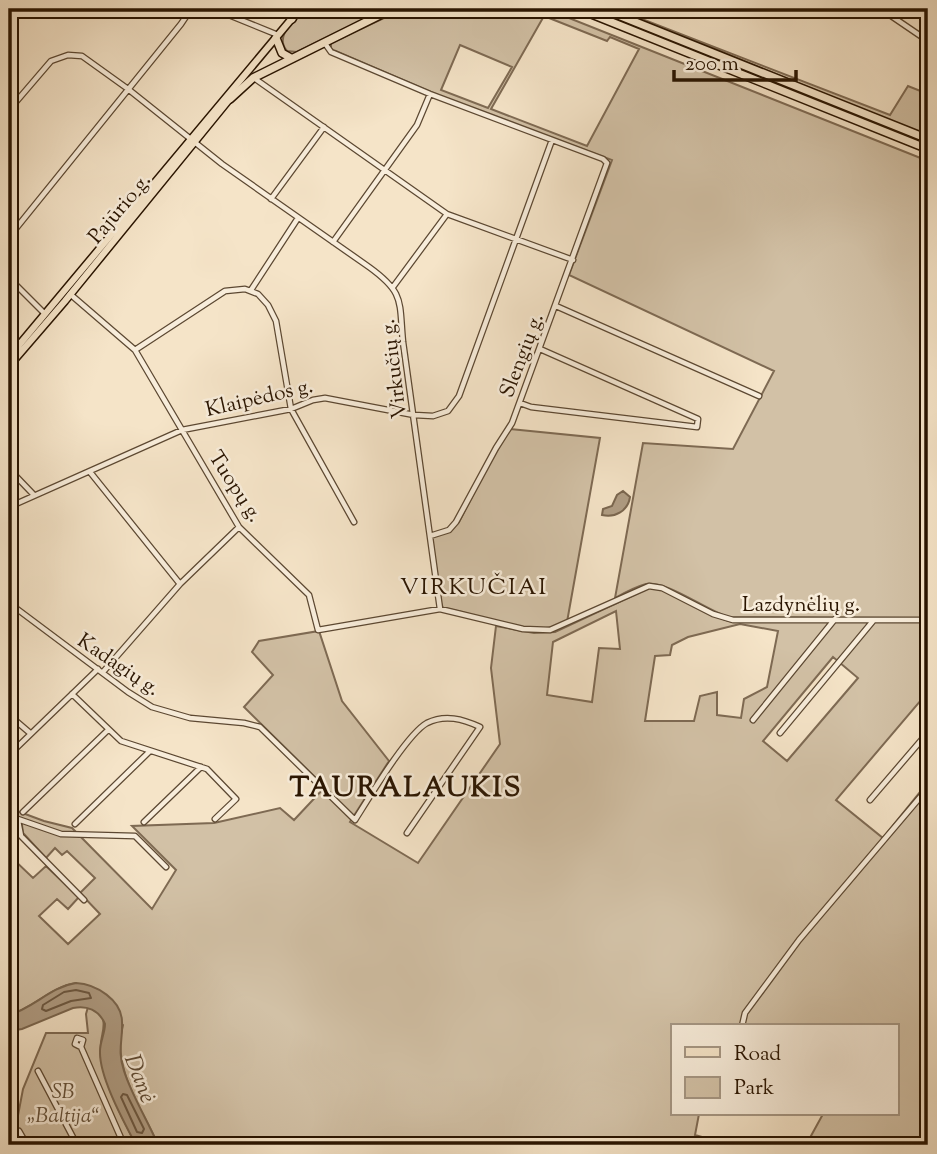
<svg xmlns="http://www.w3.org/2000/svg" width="937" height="1154" font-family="'Sorts Mill Goudy',serif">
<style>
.green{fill:#d2c1a6;stroke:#7e6a53;stroke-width:2;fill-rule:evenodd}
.water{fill:#b09d84;stroke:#7a664f;stroke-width:2}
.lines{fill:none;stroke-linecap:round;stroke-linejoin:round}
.shore{stroke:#6c5842;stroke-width:2}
.minor-casing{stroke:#5c4832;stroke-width:7}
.major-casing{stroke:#291400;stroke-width:9}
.highway-casing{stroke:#291400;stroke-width:10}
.minor{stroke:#f8eddb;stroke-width:4.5}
.major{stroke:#f5e4c8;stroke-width:6}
.highway{stroke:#f5e4c8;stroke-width:7}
.labels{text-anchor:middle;stroke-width:5;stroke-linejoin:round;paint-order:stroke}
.street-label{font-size:21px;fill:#291400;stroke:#f8eddb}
.park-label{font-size:21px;font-style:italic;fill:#64513a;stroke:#f8eddb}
.neighbourhood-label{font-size:23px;letter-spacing:2px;fill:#291400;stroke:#f8eddb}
.water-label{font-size:23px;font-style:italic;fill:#5f4b35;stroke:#f8eddb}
.district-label{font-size:28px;font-weight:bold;letter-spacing:2px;fill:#291400;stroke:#f8eddb}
</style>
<rect width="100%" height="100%" fill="#f5e4c8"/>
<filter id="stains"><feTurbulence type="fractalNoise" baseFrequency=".00286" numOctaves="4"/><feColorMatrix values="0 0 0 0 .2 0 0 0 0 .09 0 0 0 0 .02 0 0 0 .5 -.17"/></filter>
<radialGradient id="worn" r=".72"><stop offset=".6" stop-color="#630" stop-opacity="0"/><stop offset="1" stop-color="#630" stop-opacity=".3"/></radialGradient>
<path class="green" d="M303 9H385L297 52 287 51C274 36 294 21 303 9Z
M403 9 549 10 928 161V618L728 617C706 610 666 580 646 584 635 587 624 593 615 598L643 443 733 449 774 371 569 275 612 160 440 96 331 49V43ZM544 16 607 41 610 37 639 49 587 146 491 109ZM460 45 512 67 488 108 441 90Z
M587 9H594L928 143V146Z
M616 9 890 115 908 86 928 94V136Z
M510 429 600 438 567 622C528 641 483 614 443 608L441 603 432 537 450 531 459 522 490 462Z
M651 587C680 593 703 615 732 622H928V692L836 800 883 838 928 782V1145H806L823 1114H897V1026H673V1114H699L695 1135 730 1145H158C142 1108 111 1068 123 1025L76 983C50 987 34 1008 9 1015V855L33 878 46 866 79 897 68 909 57 899 39 916 68 944 100 914 80 893 95 878 67 851 62 855 55 848 46 858 23 833 22 825 9 819V808L44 821 72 828 152 909 176 870 132 826 214 823 280 808 294 820 325 787 244 707 273 675 252 652 259 641 319 631 342 701 389 761 350 822 418 863 500 744 491 668 496 626 534 633 555 632ZM616 611 620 649 599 648 592 702 547 695 553 642ZM740 624 778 631 767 687 744 699 741 718 717 715V692L700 696 694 721H645L655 656 670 655 672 645 688 637ZM833 657 858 678 787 761 763 741Z
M88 1007C109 1017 104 1023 101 1042 100 1050 101 1062 103 1069 110 1096 124 1121 136 1145H10L16 1126 23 1089 46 1033H88L86 1014Z"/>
<path class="water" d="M623 491 630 497C628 511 615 518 602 515L603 509 612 506 617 495Z
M76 983C96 984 122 1000 122 1022 123 1041 117 1050 124 1071 132 1096 148 1121 158 1145H136C124 1122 99 1077 100 1051 100 1042 105 1033 105 1024 99 1010 87 1005 73 1008L22 1029 9 1031V1015C34 1008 50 987 76 983Z"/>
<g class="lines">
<path class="shore" d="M76 990 89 993 91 998 71 1001 46 1011 42 1009 43 1005 64 992Z
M123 1094 127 1095 144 1129 142 1133 137 1132 121 1097Z"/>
<defs>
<path id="minor" d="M214 9 278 35
M881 9 928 41
M324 42 331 52 430 94 603 159 607 163 512 423 496 448 456 522 449 530 430 536
M254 78 447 214 573 260
M9 110 51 61 68 55 82 56 128 89 222 164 369 267C405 293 399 301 403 342L440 609
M271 199 324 127
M9 237 181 24 191 9
M333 242 417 125 430 94
M9 278 45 314
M393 287 447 214
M251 290 298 218
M70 294 135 350 239 527 309 595 318 630 440 609 523 629 550 630 649 586 662 588 713 614 733 620H928
M556 306 759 396
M135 350 225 291 245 289 258 294 268 305 276 321 291 409 354 522
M520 403 531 407 697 427 698 419 540 349
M9 469 33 494
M90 472 180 584
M9 507 182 430 291 409 313 400 325 398 414 415 433 416 448 411 459 396 552 140
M9 603 128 692 152 707 190 718 244 723 260 727 355 820C369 798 407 734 427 723 445 714 463 719 480 727L407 833
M103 672 180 584 239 527
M72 694 121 741 207 769 236 799 215 819
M9 715 30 733
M753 720 835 619
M780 733 873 621
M9 755 98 669
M870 800 924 737 928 712
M23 812 108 730
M9 816 61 834 135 836 166 867
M18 821 21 836 84 900
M144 822 201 767
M75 824 150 751
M742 1026 745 1013 799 940 928 788
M81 1047 75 1044 77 1038 83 1040 81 1047 124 1145
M38 1071 77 1145
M19 1131 27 1145"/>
<path id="major" d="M9 357 294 16
M9 366 65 301 232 96"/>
<path id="highway" d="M579 9 928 149
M603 9 928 139
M292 19 297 9
M276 38 282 53 291 58
M230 99 253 78 392 9"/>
</defs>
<use href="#minor" class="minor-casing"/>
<use href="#major" class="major-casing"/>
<use href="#highway" class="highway-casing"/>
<use href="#minor" class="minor"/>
<use href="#major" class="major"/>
<use href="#highway" class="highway"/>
</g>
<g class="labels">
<g class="street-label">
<text transform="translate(119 208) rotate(-50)" y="7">Pajūrio g.</text>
<text transform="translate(521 355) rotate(-69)" y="7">Slengių g.</text>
<text transform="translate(393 369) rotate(-97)" y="7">Virkučių g.</text>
<text transform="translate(259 397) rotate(-13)" y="7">Klaipėdos g.</text>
<text transform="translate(236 486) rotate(57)" y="7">Tuopų g.</text>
<text x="801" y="611">Lazdynėlių g.</text>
<text transform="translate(119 664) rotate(34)" y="7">Kadagių g.</text>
</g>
<g class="park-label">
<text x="63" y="1098">SB<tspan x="63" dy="24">„Baltija“</tspan></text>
</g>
<g class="neighbourhood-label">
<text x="474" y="594">VIRKUČIAI</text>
</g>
<g class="water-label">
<text transform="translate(141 1078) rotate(69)" y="8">Danė</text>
</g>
<g class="district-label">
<text x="406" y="796">TAURALAUKIS</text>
</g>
</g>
<rect width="937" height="1154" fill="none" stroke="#f5e4c8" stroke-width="35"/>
<rect x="10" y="10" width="916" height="1133" fill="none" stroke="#291400" stroke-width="3.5"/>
<rect x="18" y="18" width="902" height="1119" fill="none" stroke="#291400" stroke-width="2"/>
<rect x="671" y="1024" width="228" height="91" fill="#f8eddb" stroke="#a59683" stroke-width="2"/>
<rect x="685" y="1047" width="35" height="10" fill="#f5e4c8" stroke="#a59683" stroke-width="2"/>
<text x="734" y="1060" font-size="21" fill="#291400">Road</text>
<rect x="685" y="1077" width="35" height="21" fill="#d2c1a6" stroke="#a59683" stroke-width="2"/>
<text x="734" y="1094" font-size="21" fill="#291400">Park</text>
<path d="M674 70v10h122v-10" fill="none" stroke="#291400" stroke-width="3.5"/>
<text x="685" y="70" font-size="21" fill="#291400" stroke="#f8eddb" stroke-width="5" paint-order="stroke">200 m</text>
<rect width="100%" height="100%" filter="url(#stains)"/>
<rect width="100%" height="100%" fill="url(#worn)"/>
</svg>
